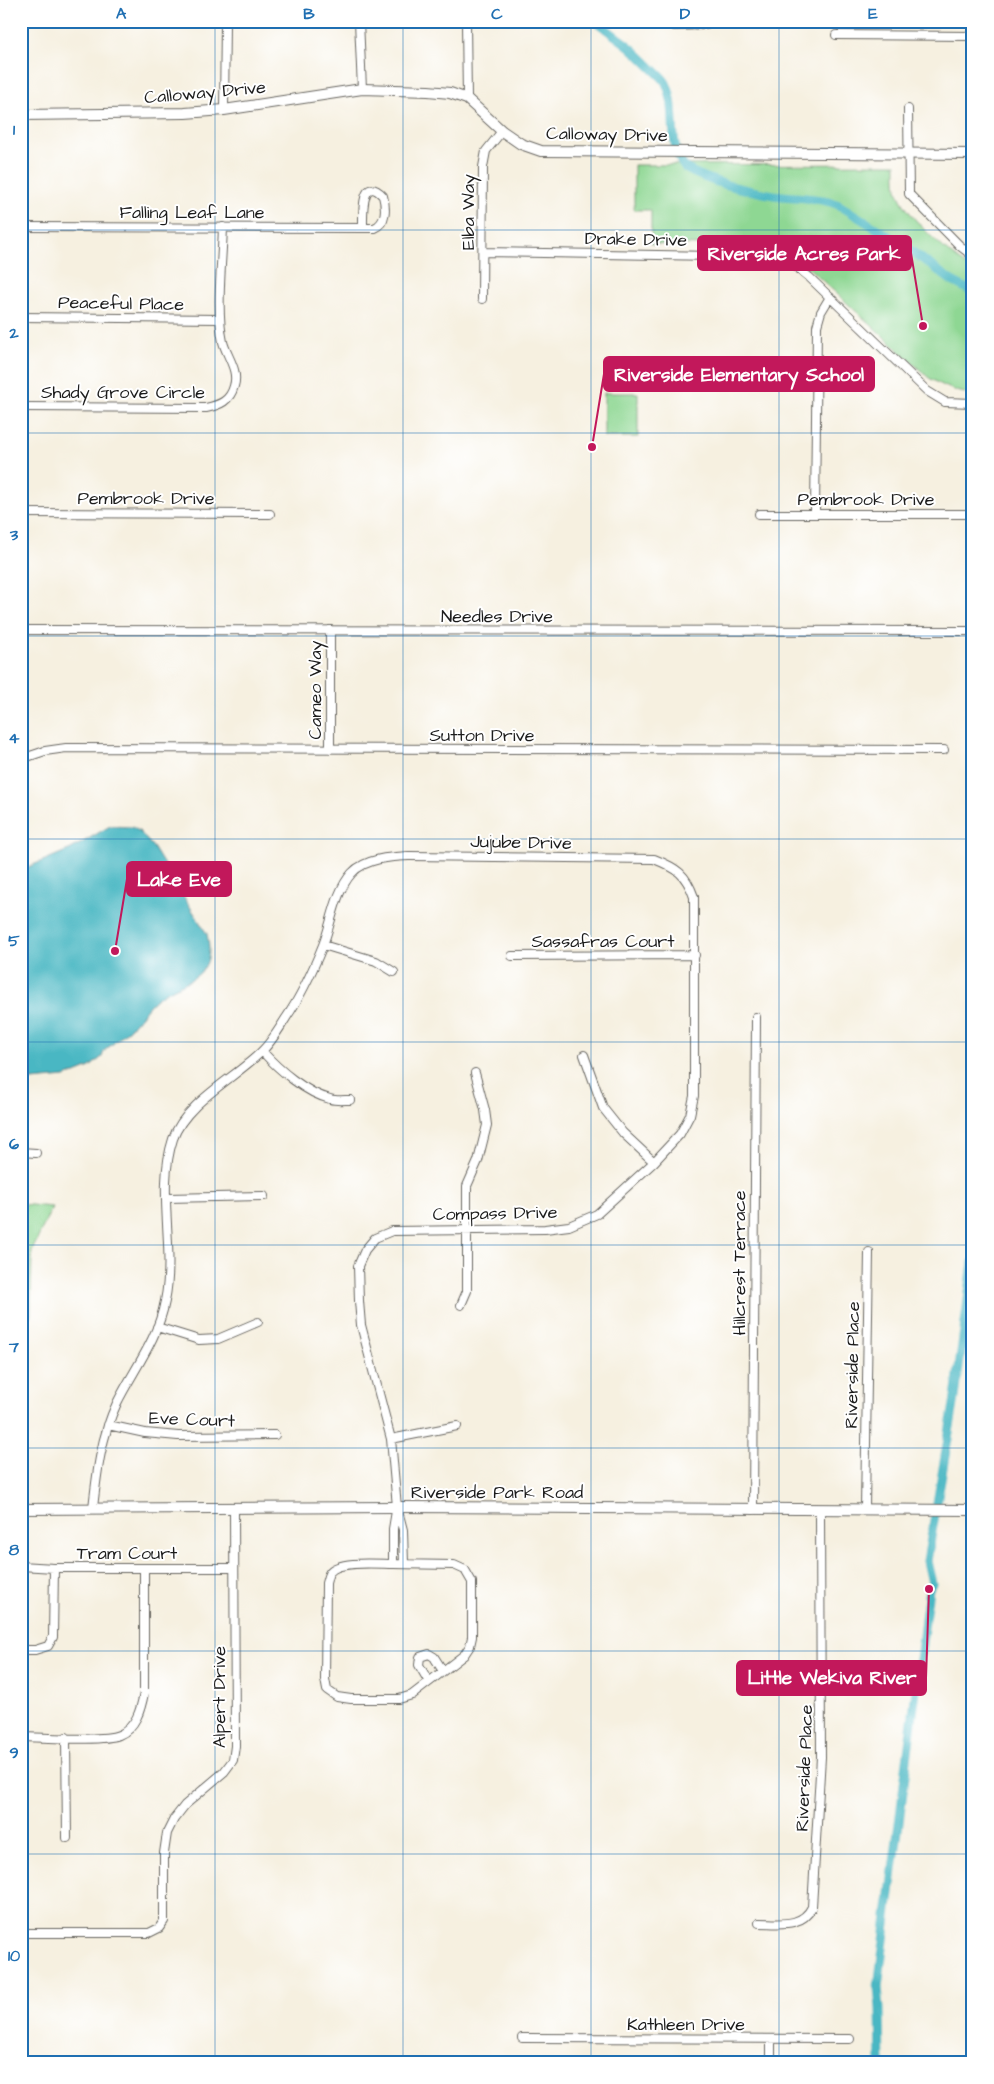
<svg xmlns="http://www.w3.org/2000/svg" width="994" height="2084" font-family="'Architects Daughter',sans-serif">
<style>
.green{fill:#8ed793;stroke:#557a58}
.water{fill:#49b7c3;stroke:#326a70}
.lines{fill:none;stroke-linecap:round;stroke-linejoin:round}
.canal{stroke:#49b7c3;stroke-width:9}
.street-casing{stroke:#686661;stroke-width:10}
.secondary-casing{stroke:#686661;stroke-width:12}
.street{stroke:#fff;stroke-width:8}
.secondary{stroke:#fff;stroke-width:10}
.grid{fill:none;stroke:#1f6fb2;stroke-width:1;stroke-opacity:0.55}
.labels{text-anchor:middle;stroke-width:4;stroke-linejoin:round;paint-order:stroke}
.street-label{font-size:18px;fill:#1c1c1c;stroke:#fff}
.leader{fill:none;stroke:#c2185b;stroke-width:2}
.callout-dot{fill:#c2185b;stroke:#fff;stroke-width:2}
.callout{fill:#c2185b;stroke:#c2185b;stroke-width:2}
.callout-label{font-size:19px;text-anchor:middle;font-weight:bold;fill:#fff}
.neatline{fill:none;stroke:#1f6fb2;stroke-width:2}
.grid-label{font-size:16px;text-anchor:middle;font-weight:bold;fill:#1f6fb2}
</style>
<rect width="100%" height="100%" fill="#fff"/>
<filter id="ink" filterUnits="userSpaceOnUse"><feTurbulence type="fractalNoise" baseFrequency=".02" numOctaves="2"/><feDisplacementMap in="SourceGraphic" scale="10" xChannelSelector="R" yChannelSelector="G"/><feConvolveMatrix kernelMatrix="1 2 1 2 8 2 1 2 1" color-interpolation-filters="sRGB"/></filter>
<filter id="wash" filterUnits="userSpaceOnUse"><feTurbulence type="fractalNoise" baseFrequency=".0096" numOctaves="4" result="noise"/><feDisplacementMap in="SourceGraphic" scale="20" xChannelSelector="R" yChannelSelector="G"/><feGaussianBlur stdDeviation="1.12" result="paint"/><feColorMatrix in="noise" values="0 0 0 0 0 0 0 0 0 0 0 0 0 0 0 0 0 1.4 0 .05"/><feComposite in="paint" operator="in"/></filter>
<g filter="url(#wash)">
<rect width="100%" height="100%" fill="#f6f0e0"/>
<path class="green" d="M896 164C896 174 895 186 899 195 909 219 950 256 973 270V394C956 393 944 386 929 378L800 260 776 249 755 246 651 244V210H634V165Z
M604 393H638V437H604Z
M21 1204 52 1207 32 1251 31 1314 29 1321 22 1324Z"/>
<path class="water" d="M110 826 132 827 139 831 153 847 207 934C218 981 182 979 156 999 147 1006 141 1017 133 1025 124 1034 114 1043 104 1051L102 1057 90 1067 65 1077 21 1081V870L71 849Z"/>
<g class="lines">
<path class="canal" d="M597 21C607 31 619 38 630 47 638 54 645 61 653 69 657 73 663 77 666 83 679 111 666 142 685 168 711 183 745 190 774 195 796 198 819 197 839 205L906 247 952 281 973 292
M881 2063 880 2009 878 1987 929 1589 932 1583 927 1561 955 1398 973 1262"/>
</g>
</g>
<g filter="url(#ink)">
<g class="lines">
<defs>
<path id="street" d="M359 21 362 89
M466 21 467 99
M668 21 674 26 705 25
M836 35 973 36
M908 109 909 194 960 246 973 256
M224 110 225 21
M21 227 374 228C387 223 386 207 383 196 361 173 363 216 363 227
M483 252 777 257 793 264 809 277 927 391 945 402 973 403
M482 299 483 167 486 151 502 131
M21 317 220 319
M21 407 206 408C220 405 230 401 234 386 239 370 227 357 223 342 216 309 222 262 223 227
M21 513 270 514
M759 514H973
M815 514 817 326 821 312 830 297
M21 630 973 631
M330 630V749
M21 759 45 751 66 748 944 750
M323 945 376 961 394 972
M512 956 695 955
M262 1051C279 1070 306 1093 330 1099 336 1101 344 1100 350 1100
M584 1055 603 1108 623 1133 654 1162
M21 1152 36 1153
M167 1198 264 1196
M461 1305 467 1291V1186L478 1161 487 1125 485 1110 475 1073
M157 1327 199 1340 218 1339 258 1322
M108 1425 145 1433 178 1436 275 1435
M391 1439 457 1426
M93 1508C97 1472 101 1437 117 1403 134 1369 158 1339 165 1301 176 1248 156 1191 173 1139 185 1103 235 1078 261 1052 271 1043 279 1029 286 1018 301 996 313 970 323 945 332 922 335 892 352 873 366 858 392 857 410 856L654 859C677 868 686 874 694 897V1096L690 1115 680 1134 654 1162 597 1214 569 1226 545 1229 392 1231 375 1238 365 1250 358 1266 359 1301 361 1325 391 1439 397 1507 403 1530 404 1564
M865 1509 869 1252
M753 1510 756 1017
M393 1564 454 1565 465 1570 472 1582V1637L470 1646 464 1655 412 1695 399 1699H351L337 1697 327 1690 325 1679 326 1583C327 1580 328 1574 330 1572 339 1560 379 1564 393 1564Z
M393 1564V1529L396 1511
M21 1566 54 1568H233
M21 1650H35L48 1646 53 1637 54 1568
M429 1682 419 1665 420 1657 429 1654 434 1657 443 1671
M21 1737C43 1737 101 1742 119 1735 136 1728 141 1709 144 1693V1568
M66 1737 67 1838
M759 1923C779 1923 802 1928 812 1907L821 1757 820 1510
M21 1933H149L159 1928 164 1921V1853L167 1833 174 1819 185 1805 224 1772 233 1760 235 1746 234 1508
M522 2038 850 2039
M771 2039V2063"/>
<path id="secondary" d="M21 115 185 113 224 110 362 89 428 91 450 93 467 99 502 131 521 144 541 151 973 154
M21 1509 397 1507 973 1510"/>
</defs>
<use href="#street" class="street-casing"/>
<use href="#secondary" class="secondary-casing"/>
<use href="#street" class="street"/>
<use href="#secondary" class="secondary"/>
</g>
</g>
<path class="grid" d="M215 21V2063M403 21V2063M591 21V2063M779 21V2063M21 230H973M21 433H973M21 636H973M21 839H973M21 1042H973M21 1245H973M21 1448H973M21 1651H973M21 1854H973"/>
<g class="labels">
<g class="street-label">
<text transform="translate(205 92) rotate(-5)" y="6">Calloway Drive</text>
<text transform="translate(607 134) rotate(1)" y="6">Calloway Drive</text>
<text x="192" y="218">Falling Leaf Lane</text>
<text transform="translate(468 212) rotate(-90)" y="6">Elba Way</text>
<text transform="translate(636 239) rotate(1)" y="6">Drake Drive</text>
<text transform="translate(121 303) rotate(1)" y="6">Peaceful Place</text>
<text x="123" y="398">Shady Grove Circle</text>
<text x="146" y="504">Pembrook Drive</text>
<text x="866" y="505">Pembrook Drive</text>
<text x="497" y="622">Needles Drive</text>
<text transform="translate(315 690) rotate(-90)" y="6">Cameo Way</text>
<text x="482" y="741">Sutton Drive</text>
<text transform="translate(521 842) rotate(1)" y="6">Jujube Drive</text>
<text x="603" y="947">Sassafras Court</text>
<text transform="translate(495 1213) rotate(-1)" y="6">Compass Drive</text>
<text transform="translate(739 1263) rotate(-90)" y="6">Hillcrest Terrace</text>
<text transform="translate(852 1365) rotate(-89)" y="6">Riverside Place</text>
<text transform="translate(192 1419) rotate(2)" y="6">Eve Court</text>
<text x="497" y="1498">Riverside Park Road</text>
<text x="127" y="1559">Tram Court</text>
<text transform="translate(219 1697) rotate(-90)" y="6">Alpert Drive</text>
<text transform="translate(804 1768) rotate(-88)" y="6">Riverside Place</text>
<text x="686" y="2030">Kathleen Drive</text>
</g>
</g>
<path class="leader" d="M923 326L911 253M592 447L604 374M115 951L127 879M929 1589L926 1678"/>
<g class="callout-dot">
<circle cx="923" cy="326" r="5"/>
<circle cx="592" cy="447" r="5"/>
<circle cx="115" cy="951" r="5"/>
<circle cx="929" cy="1589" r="5"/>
</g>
<g class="callout">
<rect x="698" y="236" width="213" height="34" rx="5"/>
<rect x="604" y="357" width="270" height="34" rx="5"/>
<rect x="127" y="862" width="104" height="34" rx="5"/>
<rect x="737" y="1661" width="189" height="34" rx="5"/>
</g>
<g class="callout-label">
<text x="804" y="260">Riverside Acres Park</text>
<text x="739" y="381">Riverside Elementary School</text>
<text x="179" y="886">Lake Eve</text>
<text x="832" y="1684">Little Wekiva River</text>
</g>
<rect width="994" height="2084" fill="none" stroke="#fff" stroke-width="55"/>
<rect x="28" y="28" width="938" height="2028" class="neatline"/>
<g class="grid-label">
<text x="121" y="19">A</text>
<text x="309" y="19">B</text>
<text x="497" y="19">C</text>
<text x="685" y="19">D</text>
<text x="873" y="19">E</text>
<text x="14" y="135">1</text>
<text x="14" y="338">2</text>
<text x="14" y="540">3</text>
<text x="14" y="743">4</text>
<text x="14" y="946">5</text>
<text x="14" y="1149">6</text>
<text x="14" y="1352">7</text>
<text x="14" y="1555">8</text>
<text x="14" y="1758">9</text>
<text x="14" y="1961">10</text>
</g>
</svg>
